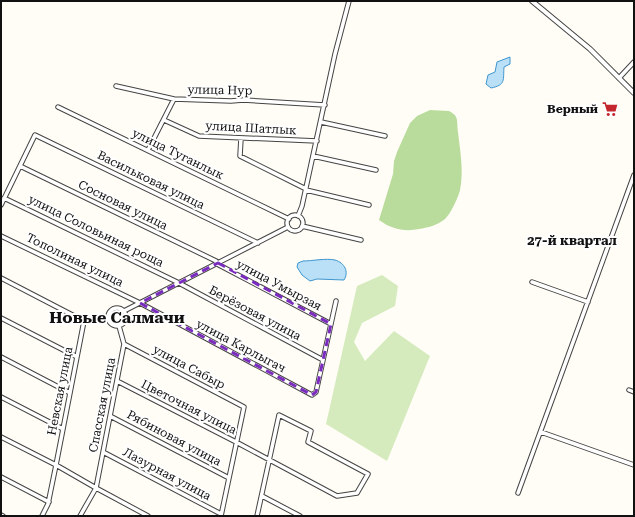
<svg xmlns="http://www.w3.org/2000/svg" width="635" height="517" font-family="'Roboto Serif',serif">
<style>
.green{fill:#d5ebbd}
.forest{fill:#b9dc9c}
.water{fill:#b9e0f7;stroke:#3f96cf}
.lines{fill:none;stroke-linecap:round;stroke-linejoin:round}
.minor-casing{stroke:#444;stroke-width:5.5}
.tertiary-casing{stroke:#444;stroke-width:6}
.minor{stroke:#fff;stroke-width:3.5}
.tertiary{stroke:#fff;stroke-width:4}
.marked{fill:none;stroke:#7b2cbf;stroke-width:3;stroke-dasharray:8 5;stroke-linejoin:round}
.labels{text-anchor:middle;stroke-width:4;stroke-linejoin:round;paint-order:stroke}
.street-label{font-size:12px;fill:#111;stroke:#fff}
.poi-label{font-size:12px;font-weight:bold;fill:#111;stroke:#fff;text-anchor:end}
.neighbourhood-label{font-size:13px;font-weight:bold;fill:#111;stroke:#fff}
.district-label{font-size:16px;font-weight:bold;fill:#111;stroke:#fff}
</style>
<rect width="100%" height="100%" fill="#fffdf5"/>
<path class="green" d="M382 275 398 286 395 306 362 323 354 342 365 361 394 331 430 356 387 461 326 424 357 286Z"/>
<path class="forest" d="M430 110 449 111C452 113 455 114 456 117 458 121 457 127 458 132 460 150 464 172 460 190 459 196 450 215 445 219 438 225 427 228 419 229 405 232 391 229 379 220L393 174 394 161 397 152 410 123 417 116Z"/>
<path class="water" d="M510 57V64L504 67C503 80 506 85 491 88L486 84 488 75 495 72 497 62Z
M303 261C312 261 326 258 335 260 345 263 349 272 344 280L317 279 310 281 302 275 297 267 298 263Z"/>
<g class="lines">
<defs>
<path id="minor" d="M619 78 634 62
M116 86 174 99 231 101 243 100 325 105
M58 107 289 219
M164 120 199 136 317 141
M321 122 385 136
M241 138 240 156 306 189
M148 150 174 99
M313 156 376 170
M20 166 216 261 219 265 331 324
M306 190 369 205
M4 198 179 283 323 360
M1 205 35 135 258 243
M287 223a8 8 0 1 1 16 0a8 8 0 1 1-16 0Z
M298 216 302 206 335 54 349 1
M302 226 361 240
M1 236 140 303 312 395 316 392 336 301
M1 278 84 321
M532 282 588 302
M108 317a9 9 0 1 1 18 0a9 9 0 1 1-18 0Z
M124 311 288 227
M1 318 77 357
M84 321 108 318
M119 326 124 344 96 488 148 516
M124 344 244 407 221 516
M1 357 70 393
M117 381 236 442 337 496 357 493 368 474 308 442 311 431 279 415 257 516
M629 390 634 392
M1 397 63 429
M110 416 229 478
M541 432 634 465
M1 437 56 465 84 321
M103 452 221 514
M1 477 49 502
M518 493 634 175
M262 496 300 516
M1 515 3 516
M42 516 48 504 56 465 96 488 80 516"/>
<path id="tertiary" d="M532 1 590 49 634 93"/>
</defs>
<use href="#minor" class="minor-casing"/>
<use href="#tertiary" class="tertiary-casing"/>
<use href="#minor" class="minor"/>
<use href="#tertiary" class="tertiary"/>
</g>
<path class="marked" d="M218 263 331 324 316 392 312 395 140 303Z"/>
<defs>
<symbol id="supermarket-bare" viewBox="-9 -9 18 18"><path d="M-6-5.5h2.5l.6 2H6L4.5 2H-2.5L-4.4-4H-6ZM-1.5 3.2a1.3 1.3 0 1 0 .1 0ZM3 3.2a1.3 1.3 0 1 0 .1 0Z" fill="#c4262e" stroke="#fff" stroke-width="2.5" paint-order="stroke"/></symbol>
</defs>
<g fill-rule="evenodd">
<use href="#supermarket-bare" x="599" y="98" width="22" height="22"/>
</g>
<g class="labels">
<g class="street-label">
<text transform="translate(220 90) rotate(1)" y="4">улица Нур</text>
<text transform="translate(251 128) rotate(3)" y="4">улица Шатлык</text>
<text transform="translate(178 154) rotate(26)" y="4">улица Туганлык</text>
<text transform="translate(151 180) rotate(26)" y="4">Васильковая улица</text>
<text transform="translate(123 205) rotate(26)" y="4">Сосновая улица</text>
<text transform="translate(96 231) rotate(26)" y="4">улица Соловьиная роща</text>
<text transform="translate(75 260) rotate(26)" y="4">Тополиная улица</text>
<text transform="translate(279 285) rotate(28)" y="4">улица Умырзая</text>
<text transform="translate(255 313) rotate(28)" y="4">Берёзовая улица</text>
<text transform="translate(241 346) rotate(28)" y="4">улица Карлыгач</text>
<text transform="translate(189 367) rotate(28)" y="4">улица Сабыр</text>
<text transform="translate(60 391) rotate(-79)" y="4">Невская улица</text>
<text transform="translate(102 405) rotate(-79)" y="4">Спасская улица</text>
<text transform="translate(189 407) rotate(27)" y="4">Цветочная улица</text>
<text transform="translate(174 438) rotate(28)" y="4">Рябиновая улица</text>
<text transform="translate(167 474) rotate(28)" y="4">Лазурная улица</text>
</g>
<g class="poi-label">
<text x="598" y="113">Верный</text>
</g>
<g class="neighbourhood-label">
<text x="572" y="245">27-й квартал</text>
</g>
<g class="district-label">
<text x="117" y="323">Новые Салмачи</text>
</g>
</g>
<rect width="635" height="517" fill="none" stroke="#111111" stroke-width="4"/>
</svg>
